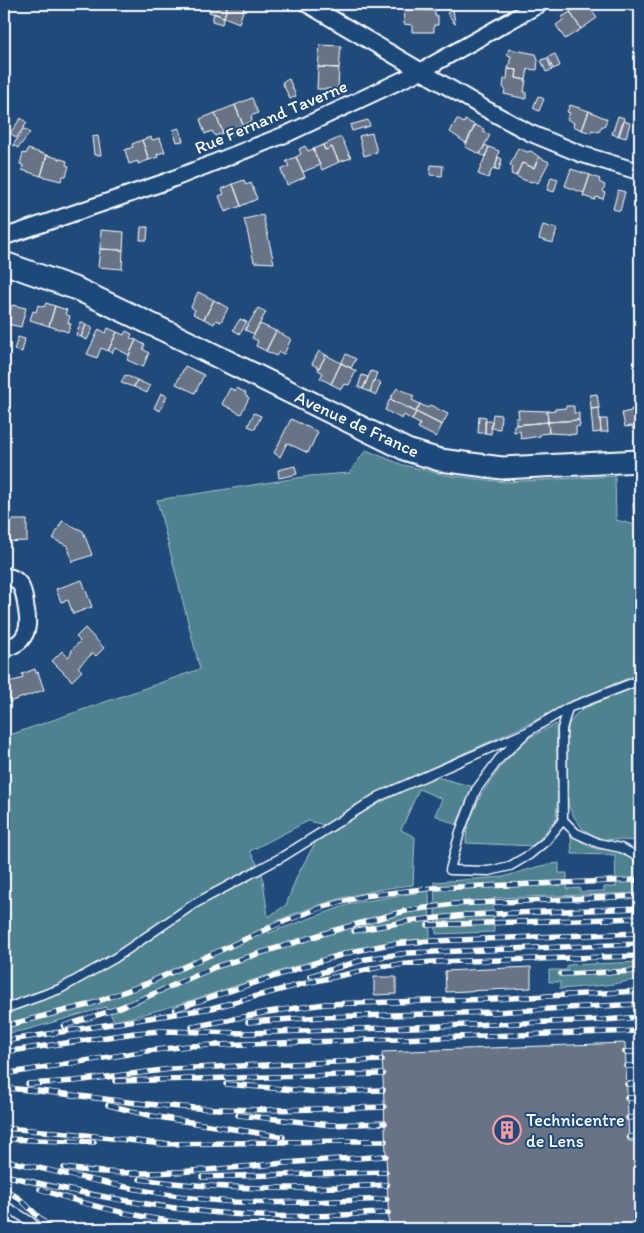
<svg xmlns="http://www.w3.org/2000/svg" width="644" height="1233" font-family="Itim,sans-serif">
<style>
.green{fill:#4f828f;stroke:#a7c0c7}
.building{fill:#677386;stroke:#fff}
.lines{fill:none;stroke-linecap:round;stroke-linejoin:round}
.lane-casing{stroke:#fff;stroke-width:11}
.street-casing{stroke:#fff;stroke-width:19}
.secondary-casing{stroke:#fff;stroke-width:25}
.lane{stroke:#1f4a7a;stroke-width:8}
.street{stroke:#1f4a7a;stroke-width:15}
.secondary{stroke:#1f4a7a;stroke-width:21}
.rail-casing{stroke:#fff;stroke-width:5.5}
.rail{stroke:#1f4a7a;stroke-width:4;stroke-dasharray:11;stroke-linecap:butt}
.labels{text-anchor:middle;stroke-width:4;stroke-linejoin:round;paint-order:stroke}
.street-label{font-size:18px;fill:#fff;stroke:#1f4a7a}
.poi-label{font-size:18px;fill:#fff;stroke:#1f4a7a;text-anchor:start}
</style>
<rect width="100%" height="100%" fill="#1f4a7a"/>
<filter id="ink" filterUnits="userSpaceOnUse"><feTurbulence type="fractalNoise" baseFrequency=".02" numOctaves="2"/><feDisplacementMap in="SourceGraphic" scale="10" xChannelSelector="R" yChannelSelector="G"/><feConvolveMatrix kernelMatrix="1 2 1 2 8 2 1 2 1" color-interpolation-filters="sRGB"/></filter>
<g filter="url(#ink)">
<path class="green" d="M366 450 403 465 446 475 504 482 615 476 616 520 640 526V673L569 703 520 728 380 791 325 825 308 821 250 851 262 873 268 917 286 905 297 876 316 841 374 806 433 776 474 787 456 825 435 815 442 799 419 789 401 830 415 837 413 885C362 890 315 904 267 925L269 933 353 903 429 891 430 938C321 945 221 999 114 1021L106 1007 26 1030 4 1034V1013L45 998 41 991 4 1005V737L200 669 157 500 310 476 349 473Z
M640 685V841L600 839 583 829 574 817 568 805 566 737 569 724 576 714 587 707Z
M556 724 558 792 556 818 535 846 466 843 467 827 481 795 502 765 527 739Z
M571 835 588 846 598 849 621 851 640 865V893L493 898 494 932 436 934 434 882 503 877 540 866 559 863V873H567V889L580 888V892L604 891V887H616L615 855 572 854Z
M640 962V979L607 985 560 989V982H549V970H567V965Z
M635 1062H640V1087L636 1088Z"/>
<path class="building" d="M211 4H228L224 17 209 12Z
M228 4 245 5 239 23 224 17Z
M403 4H413V10L435 11V16H438V25H434V32H412V25L404 24Z
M587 4 597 18 581 29 570 12 579 6 581 9Z
M599 4H608L609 6 602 9Z
M627 4H636L638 6 631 10Z
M453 8 455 24 447 13Z
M570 12 581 29 565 39 556 25 563 20 562 17Z
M214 13 224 17 222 24 212 21Z
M320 45 341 46 339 68 318 67Z
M509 49 536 54 538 60 537 70 528 69 526 80 516 78 517 70 508 69 511 56 507 55Z
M555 54 560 66 553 69 548 57Z
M547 58 552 70 546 72 541 60Z
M318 67 339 68 338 89H317Z
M508 69 517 70 516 78 526 80 524 92H526V99L504 94 505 89 503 87 504 79H507Z
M289 79 296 96 290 99 282 82Z
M538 96 544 99 539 111 533 108Z
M252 98 258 113 251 116 252 121 243 125 235 105Z
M235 105 243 125 237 127 239 132 231 135 229 131 223 133 215 113Z
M570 105 589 111 582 130 573 126 574 123 567 119 570 113 567 112Z
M589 111 607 119 604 127 602 126 599 132 592 130 591 133 582 130Z
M215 113 223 133 215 136 212 131 205 134 200 119Z
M618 116 624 118 618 136 612 134Z
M21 118 27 123 16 138 10 133Z
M457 119 464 123 465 120 475 125 466 143 450 132Z
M368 120 370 126 352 131 350 125Z
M624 121 630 123 626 138 619 136Z
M475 125 484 129 483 132 490 135 480 154 465 147Z
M179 128 183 141 177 142 173 130Z
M24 129 30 133 18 148 13 145Z
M372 133 377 152 364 156 359 136Z
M98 136 101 155H94L92 137Z
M151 137 152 140 160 138 165 152 157 154 158 157 149 160 142 140Z
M341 137 351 158 339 162 332 147 325 150 323 145Z
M142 140 149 160 138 164V161L129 164 125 150 133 147 132 144Z
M323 145 325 150 332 147 339 162 322 170 313 149Z
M485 145 489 147 485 157 480 154Z
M305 146 308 151 313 149 320 165 303 172 296 157 301 154 299 149Z
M489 147 499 151 495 169 493 168 488 178 478 174Z
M518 148 527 152 531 151 539 157 534 168 522 163 516 176 511 174 513 167 510 165Z
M28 149 47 155 41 176 22 170 23 165 20 164 23 153 26 154Z
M47 155 67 161 66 165 69 166 66 176H63L61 181 41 176Z
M296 157 305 177 287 185 281 170 289 166 286 161Z
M498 157 502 159 499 170 495 169Z
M539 157 549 162 538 183 533 181 532 182 524 180 516 176 522 163 534 168Z
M431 165 443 166 442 176 430 175Z
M571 169 590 175 584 193 565 186Z
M590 175 600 179 599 182 605 185 603 191 605 193 603 199 596 197 595 200 583 196Z
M551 177 558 179 554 192 547 190Z
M244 180 246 185 251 183 257 199 241 206 233 184Z
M233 184 241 206 225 212 219 196 224 194 222 189Z
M618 190 625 192 620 211 613 209Z
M263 215 274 263 254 262 247 230 244 219Z
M543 225 557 229 553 243 539 239Z
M141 227H148L147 240H140Z
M101 230 124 232 123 250 100 249Z
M100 249 123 250 122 269 98 267Z
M4 290H8L6 315H4Z
M198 292 214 300 204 319 193 314 195 310 191 307Z
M214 300 228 308 221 322 216 320 214 324 204 319Z
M46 303 55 306 49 326 30 320 33 311 36 312 38 305 44 307Z
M12 305 26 308 21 327 7 324Z
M55 306 67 310 65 314 70 316 68 323 71 324 68 332 49 326Z
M258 308 266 312 254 334 245 330Z
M240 319 247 322 240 334 233 330Z
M81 322 86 325 81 337 76 335Z
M260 324 276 331 266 351 256 346 258 341 252 338Z
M86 325 93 328 87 340 81 337Z
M108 328 117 332 108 351 101 348 97 358 87 354 99 329 106 333Z
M126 331 132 334 130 338 136 340 129 355 115 348 112 353 108 351 117 332 124 335Z
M276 331 291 339 284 354 279 352 276 356 266 351Z
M18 337 25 339 22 352 14 350Z
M136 340 145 345 143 349 149 353 143 367 127 360Z
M319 351 326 355 319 368 312 364Z
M346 354 356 359 351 368 341 363Z
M326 355 341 363 331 384 320 378 323 373 318 370Z
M341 363 356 371 349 385 344 384 341 389 331 384Z
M185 366 204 375 195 393 176 384Z
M371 371 377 373 370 392 363 389Z
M125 375 137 380 134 387 121 383Z
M362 375 368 377 363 389 358 387Z
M137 380 150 386 147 393 134 387Z
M374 380 381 383 376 395 370 392Z
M230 388 235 391 237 388 246 393 245 395 249 398 241 414 222 404Z
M397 388 414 396 412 400 420 404 416 412 390 399Z
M161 393 167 396 160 411 154 408Z
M597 394 599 408 591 409 590 395Z
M390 399 416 412 412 420 404 415 402 419 385 410Z
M420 404 428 408 430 405 448 414 442 425 416 412Z
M566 406H574V413H579V420L548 422 547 411 555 410V409L566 408Z
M599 408 601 432 593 433 591 409Z
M631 409H640V430H633L632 426 625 427 622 413 631 411Z
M518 410 547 411 548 422 516 425V418H519Z
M416 412 442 425 436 437 418 428 420 424 412 420Z
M254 413 261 416 255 429 248 426Z
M493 414 501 415 500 429 491 428Z
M479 416 486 417 485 433H478Z
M291 419 318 432 308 453 287 443 280 457 274 453Z
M600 419H607L608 432H601Z
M579 420 580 426 576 427V434L569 435V434L549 433 548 422Z
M485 421H492L491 434 485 433Z
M548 422 549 433 540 434V436L521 439 520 431 514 432V425Z
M295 466 297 474 279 478 278 470Z
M633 503H640V521H634Z
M4 520H27V541L4 542Z
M62 521 83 531 92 555 72 562 68 546 53 539Z
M82 580 92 607 73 614 68 600 61 602 56 589Z
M85 628 104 648 96 656 93 653 78 667 82 671 72 681 52 661 62 651 68 657 72 652 71 651 80 641 76 637Z
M35 669 36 673 38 672 44 690 6 703 4 698V683L21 679 23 677 22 674Z
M531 967V988L446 992 445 971Z
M374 977H396V994L374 995Z
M625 1043 629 1141H640V1229H389L382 1052Z"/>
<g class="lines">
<defs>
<path id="lane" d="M568 708 562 729 563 820 546 841 529 855 510 866 489 871 450 870 460 832 476 790 499 759 527 732 568 708 640 680
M563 820 576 833 598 843 621 848 640 858
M4 1009 60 989 115 958 194 904 282 857 380 796 527 732
M4 1205 31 1222 38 1229"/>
<path id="street" d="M307 4 482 107 530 133 581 154 640 172
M4 237 165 182 289 133 421 71 540 4
M4 576C22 577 24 592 26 607 28 619 30 630 21 640 17 645 9 647 4 649"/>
<path id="secondary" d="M4 263 77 289 176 336 407 450 440 460 502 468 640 461"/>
</defs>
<use href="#lane" class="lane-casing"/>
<use href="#street" class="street-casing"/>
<use href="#secondary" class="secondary-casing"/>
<use href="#lane" class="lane"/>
<use href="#street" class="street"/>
<use href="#secondary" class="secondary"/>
<defs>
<path id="rail" d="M428 925 640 918
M354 931 409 921 466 915 640 908
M561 974 640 971
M310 976 366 959 408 953 640 944
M137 1001 215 967 332 931 405 911 454 904 640 896
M175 1009 324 960 351 952 390 944 433 941 640 933
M248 1022 322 1017 495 1012 640 1004
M4 1026 88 1005 148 983 285 921 323 907 364 896 432 888 640 880
M64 1026 110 1011 142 999
M192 1027 268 1012 325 1004 494 999 640 991
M4 1041 212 1008 302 984 384 966 433 962 640 956
M4 1052 135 1033 161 1031 246 1033 604 1020 640 1017
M625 1052H640
M626 1066H640
M4 1074 147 1051 188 1046 640 1031
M115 1081 383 1074
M28 1084 75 1081 171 1069 382 1060
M226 1084 318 1092 383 1090
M627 1084 640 1083
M4 1088C63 1092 122 1103 182 1107 249 1112 316 1109 384 1107
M627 1098H640
M108 1105 152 1116 283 1137
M238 1115 331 1125 385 1123
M628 1118 640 1117
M4 1128 68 1133 162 1144 347 1141
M629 1137 640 1136
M4 1139 94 1142
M340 1141H385
M4 1160C80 1177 156 1197 235 1202 286 1204 337 1201 387 1199
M64 1168C134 1178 196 1171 265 1165 305 1161 346 1159 386 1156
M4 1175C89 1196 175 1212 263 1216 304 1218 347 1214 388 1213
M202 1177 386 1172
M140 1179C222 1191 304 1189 387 1185
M4 1188 21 1200 51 1229
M40 1189C100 1211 164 1222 227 1229"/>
</defs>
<use href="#rail" class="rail-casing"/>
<use href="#rail" class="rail"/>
</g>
</g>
<defs>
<symbol id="building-ring" viewBox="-11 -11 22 22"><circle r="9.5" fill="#1f4a7a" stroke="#ff9aa2" stroke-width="1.5"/><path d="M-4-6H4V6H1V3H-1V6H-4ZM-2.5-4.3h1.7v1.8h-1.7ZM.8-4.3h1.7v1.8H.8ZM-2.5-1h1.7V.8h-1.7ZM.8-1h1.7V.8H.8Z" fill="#ff9aa2"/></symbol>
</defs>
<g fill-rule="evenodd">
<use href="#building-ring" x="491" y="1114" width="32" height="32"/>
</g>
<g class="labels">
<g class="street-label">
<text transform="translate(271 117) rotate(-23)" y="6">Rue Fernand Taverne</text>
<text transform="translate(357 424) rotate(25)" y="6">Avenue de France</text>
</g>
<g class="poi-label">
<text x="526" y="1126">Technicentre<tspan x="526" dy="21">de Lens</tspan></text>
</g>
</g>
<rect width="644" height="1233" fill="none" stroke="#1f4a7a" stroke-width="20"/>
<rect x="10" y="10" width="624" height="1213" fill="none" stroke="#fff" stroke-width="2" filter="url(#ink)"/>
</svg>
